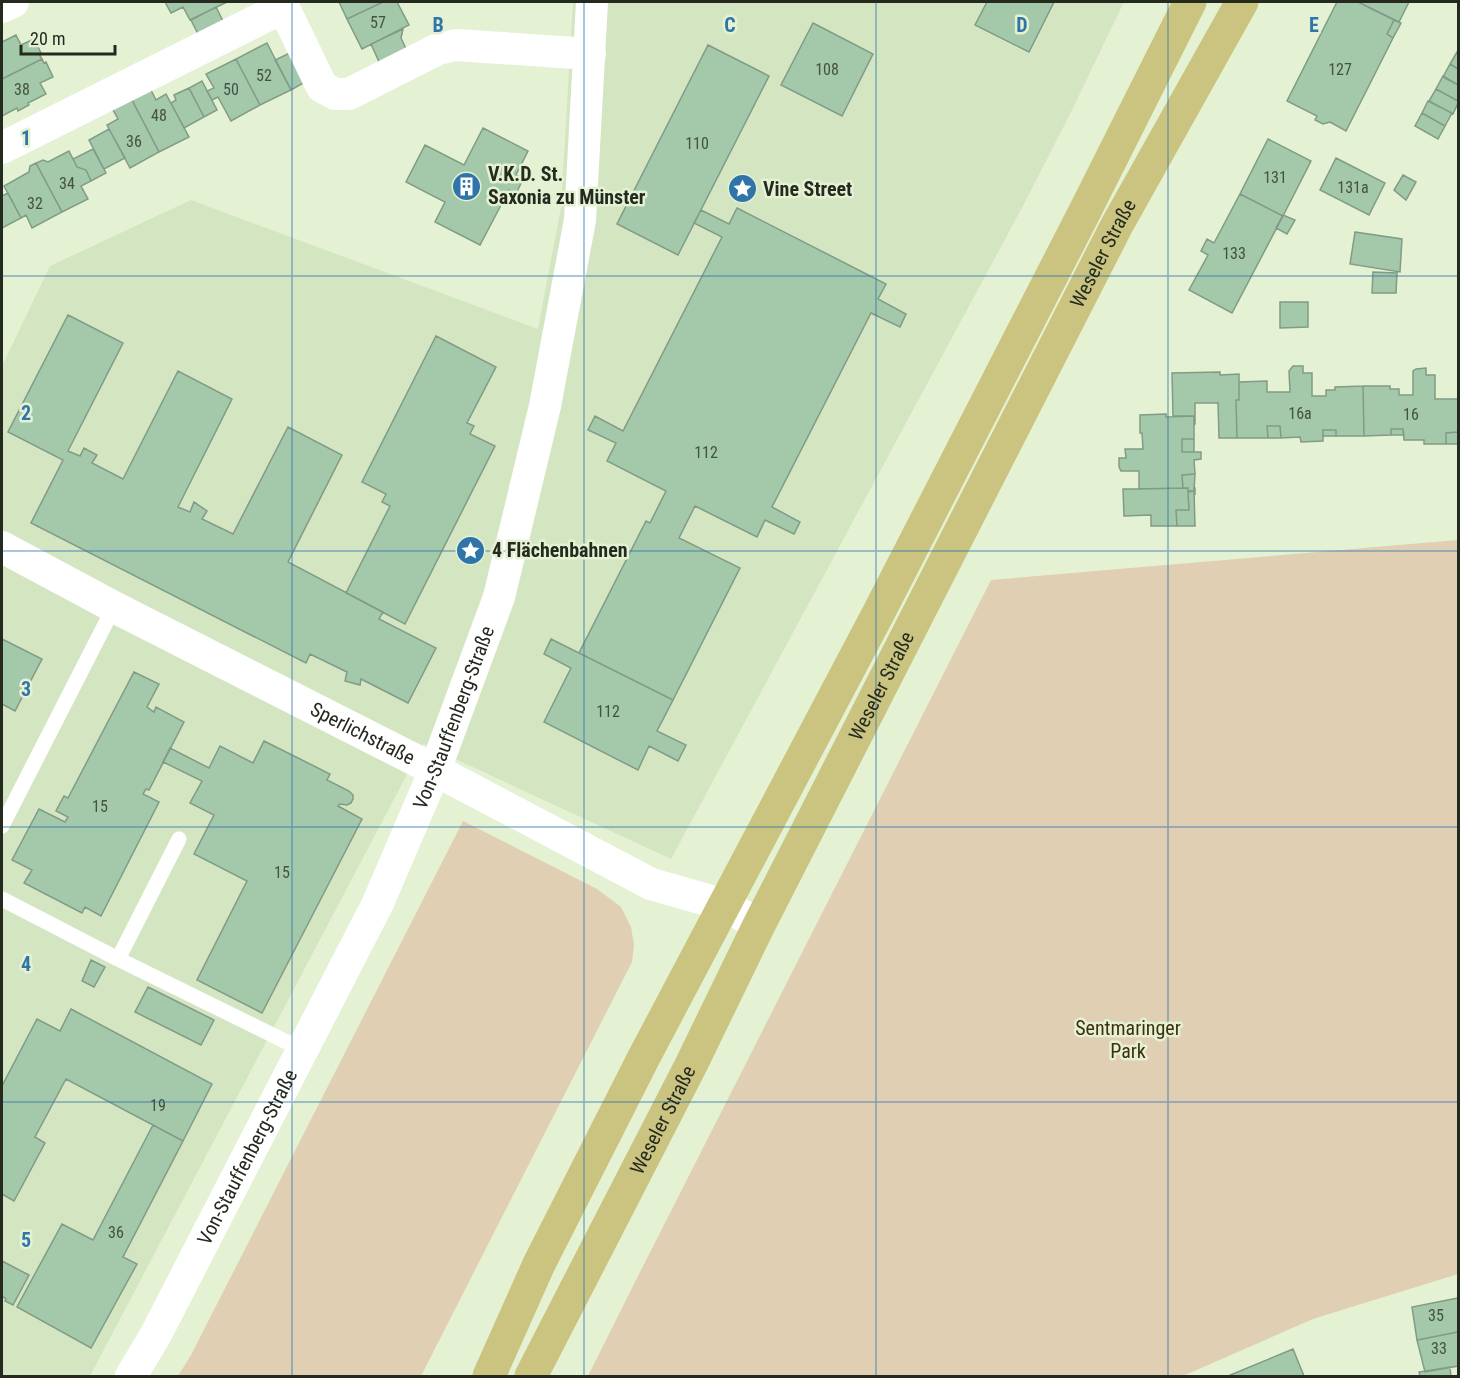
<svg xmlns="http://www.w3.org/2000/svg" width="1460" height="1378" font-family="'Roboto Condensed',sans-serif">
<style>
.built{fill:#d4e5c1}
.green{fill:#e0cfb3}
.building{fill:#a3c8aa;stroke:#819b86;stroke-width:1.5}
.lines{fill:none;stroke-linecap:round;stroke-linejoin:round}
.lane{stroke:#fff;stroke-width:15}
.street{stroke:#fff;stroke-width:32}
.primary{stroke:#cac480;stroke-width:33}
.grid{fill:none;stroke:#3075aa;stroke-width:1.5;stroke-opacity:0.55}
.labels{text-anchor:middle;stroke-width:5;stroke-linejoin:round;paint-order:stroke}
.number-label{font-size:16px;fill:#445242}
.poi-label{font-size:20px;font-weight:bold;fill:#252a1f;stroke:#e4f2d3;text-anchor:start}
.street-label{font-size:20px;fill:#252a1f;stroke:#e4f2d3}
.park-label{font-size:20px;fill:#402f0f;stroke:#e4f2d3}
.grid-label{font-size:20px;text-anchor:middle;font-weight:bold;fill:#3075aa;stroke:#e4f2d3;stroke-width:5;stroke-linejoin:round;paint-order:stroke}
</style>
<rect width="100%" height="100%" fill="#e4f2d3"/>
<path class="built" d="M573 2H1124L1071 112 1024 204 671 859 423 744 90 1376H2V366L50 266 191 200 538 329 561 207Z"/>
<path class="green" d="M1458 540V1274L1313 1319 1183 1376H588L634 1284 991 580Z
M463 821 597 889 621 907 631 927 634 945 632 962 421 1376H178L191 1355Z"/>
<path class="building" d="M165 2H227L190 20 183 7 171 13Z
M339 2H383L347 19Z
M383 2H397L409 25 362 49 347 19Z
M987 2H1054L1029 52 975 25Z
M1337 2H1358L1394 20 1387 34 1393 38 1346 131 1330 122 1323 124 1315 120 1317 116 1287 101Z
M1358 2H1409L1399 22Z
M216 7 225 25 200 38 191 20Z
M1394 20 1401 23 1393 38 1387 34Z
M813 23 873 54 842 116 781 85Z
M403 29 401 38 407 51 380 64 371 44Z
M16 35 21 45 34 39 41 53 39 54 42 59 2 79V42Z
M267 43 291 90 260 105 236 59Z
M708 45 769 76 678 255 617 224Z
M292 52 307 81 291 90 275 60Z
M1457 52 1458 53V69L1450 64Z
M42 59 44 63 46 62 53 77 40 83 46 94 28 103 29 105 18 111 17 108 2 116V79Z
M236 59 260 105 231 121 218 97 212 100 207 91 214 88 206 74Z
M1450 64 1458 69V85L1443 77Z
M1443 76 1458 85V101L1436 89Z
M202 81 217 110 204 117 189 88Z
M150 88 156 100 166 94 189 137 159 152 131 98Z
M189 88 204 117 184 128 171 103 176 100 174 95Z
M1436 89 1458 101V103L1453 114 1429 101Z
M131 98 159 152 130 168 107 125 118 119 112 108Z
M1428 101 1452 113 1445 126 1422 113Z
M1422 113 1445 126 1438 139 1415 126Z
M483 128 528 151 516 175 523 179 516 194 509 190 480 245 435 222 445 202 406 182 425 145 464 165Z
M109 129 125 158 104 169 89 140Z
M1268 139 1311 161 1283 216 1240 194Z
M93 149 106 173 91 181 86 170 77 167 73 159Z
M69 151 77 167 86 170 91 181 81 186 88 199 62 212 36 163 43 160 48 162Z
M1336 158 1385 183 1369 215 1320 190Z
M36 163 62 212 32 228 26 215 21 218 4 186 29 172 30 166Z
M1403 175 1416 182 1406 200 1394 190Z
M8 193 21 218 2 228V196Z
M1240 194 1283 216 1232 313 1189 290 1208 255 1201 251 1207 239 1214 243Z
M737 208 886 284 878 299 906 314 900 327 871 313 772 507 800 522 794 534 765 520 757 537 695 506 679 538 740 568 673 700 579 653 646 521 650 523 666 491 607 461 616 443 588 430 595 416 623 431 722 237 694 223 701 210 729 224Z
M1283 215 1295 220 1287 234 1276 228Z
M1355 232 1402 239 1400 272 1350 264Z
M1373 272 1397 273 1396 293H1372Z
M1280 302H1308V327L1280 328Z
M68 315 123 343 68 451 80 456 84 448 97 455 92 463 123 479 178 371 232 399 178 507 190 512 194 502 207 511 202 519 233 534 288 427 342 455 288 562 383 612 379 619 436 648 408 703 361 679 360 685 345 681 347 672 310 654 306 663 31 523 63 460 8 432Z
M436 336 496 367 467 423 474 426 470 434 495 446 405 624 346 593 390 506 382 502 386 494 362 482Z
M1293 366H1303V373H1312V396H1326V390H1335V387L1363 386 1364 436H1336V430H1323V441L1301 442 1300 437 1281 438 1280 426H1267L1268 438H1237L1236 400H1239V382L1267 381V392H1290L1289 371Z
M1426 368V375H1435V399H1458V432L1446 433V444H1424V440H1404L1403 429H1391V435L1364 436 1363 386H1390V389H1399V395H1413V371L1416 369Z
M1220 372V375L1239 374V400H1236L1237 438H1219L1218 403H1195V424H1194V416H1173L1172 373Z
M1166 414V417L1194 416V439H1182V452H1201V459L1194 460 1195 474 1182 475 1183 488 1139 489V471H1121L1119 467V458H1126L1125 449H1143L1142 433H1140V415Z
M1267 426H1280L1281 438H1268Z
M1391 429H1403L1404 435H1391Z
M1323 430H1336V436H1323Z
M1458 432V444H1446V433Z
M1182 439H1194V452H1182Z
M1195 474 1194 491H1188V488H1183L1182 475Z
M1188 488V491H1194V488H1195V495L1194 491 1188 492 1189 510H1176L1177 526H1151V515L1124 516 1123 489Z
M1194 491 1195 526H1177L1176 510H1189L1188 492Z
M2 639 42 659 15 711 2 704Z
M551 639 673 700 657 731 686 745 678 761 649 746 638 770 544 722 571 668 544 654Z
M134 672 159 684 147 707 154 712 156 707 184 722 149 790 146 789 143 794 159 802 101 916 85 907 82 913 24 883 32 870 12 860 39 809 65 822 68 817 56 811 64 796 68 798Z
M264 741 330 774 327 780 349 791 353 795V799L351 803 347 805 340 804 338 806 362 819 262 1013 197 980 247 881 194 854 214 815 190 803 202 781 163 762 170 748 209 768 220 746 253 763Z
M91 960 105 967 94 987 82 981Z
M148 987 214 1020 201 1045 135 1012Z
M71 1009 212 1084 183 1141 66 1079 35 1137 45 1143 14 1201 2 1194V1086L37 1019 60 1031Z
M153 1125 183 1141 123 1257 137 1264 91 1348 17 1307 62 1224 93 1240Z
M2 1261 29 1275 13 1305 5 1301 6 1299 2 1296Z
M1458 1298V1332L1417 1340 1412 1307Z
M1458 1332V1366L1425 1372 1417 1340Z
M1293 1349 1304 1376H1228Z
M1450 1367 1451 1376H1420L1419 1372Z"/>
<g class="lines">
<path class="lane" d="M2 826 114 607
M2 899 118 959 179 839
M118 959 303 1050"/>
<g class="street">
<path d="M281 2 322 87 335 94H349L438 49 456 45 590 54"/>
<path d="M2 7 13 2"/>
<path d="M2 148 284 7"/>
<path id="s1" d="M2 547 114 607 435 770 651 884 725 905 759 925"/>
<path id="s2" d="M131 1376 155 1336 378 903 435 770 499 597 545 406 580 220 592 2"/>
</g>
<g class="primary">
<path d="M489 1376 539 1264 644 1057 879 612 1085 211 1190 2"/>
<path id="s3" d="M531 1376 691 1065 759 925 1117 225 1242 2"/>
</g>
</g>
<path class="grid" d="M292 2V1376M584 2V1376M876 2V1376M1168 2V1376M2 276H1458M2 551H1458M2 827H1458M2 1102H1458"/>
<defs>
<symbol id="building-disc" viewBox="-11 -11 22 22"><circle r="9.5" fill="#3075aa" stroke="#e4f2d3"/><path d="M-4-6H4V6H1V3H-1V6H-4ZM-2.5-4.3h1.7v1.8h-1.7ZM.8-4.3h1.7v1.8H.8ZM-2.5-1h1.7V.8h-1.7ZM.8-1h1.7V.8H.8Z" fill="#fff"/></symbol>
<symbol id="sight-disc" viewBox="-11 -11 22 22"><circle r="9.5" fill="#3075aa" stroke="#e4f2d3"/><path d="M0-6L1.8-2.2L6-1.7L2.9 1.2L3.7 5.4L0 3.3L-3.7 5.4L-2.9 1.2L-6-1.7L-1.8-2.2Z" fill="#fff"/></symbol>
</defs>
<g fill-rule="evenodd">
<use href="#building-disc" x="450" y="170" width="33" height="33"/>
<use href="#sight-disc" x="726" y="172" width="33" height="33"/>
<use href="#sight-disc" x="454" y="534" width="33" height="33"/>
</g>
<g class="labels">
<g class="number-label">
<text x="378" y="28">57</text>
<text x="827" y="75">108</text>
<text x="1340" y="75">127</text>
<text x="264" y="81">52</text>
<text x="22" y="95">38</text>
<text x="231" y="95">50</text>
<text x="159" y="121">48</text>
<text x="134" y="147">36</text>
<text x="697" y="149">110</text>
<text x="1275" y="183">131</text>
<text x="67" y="189">34</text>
<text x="1353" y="193">131a</text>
<text x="35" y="209">32</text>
<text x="1234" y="259">133</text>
<text x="1300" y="419">16a</text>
<text x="1411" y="420">16</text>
<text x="706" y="458">112</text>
<text x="608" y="717">112</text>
<text x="100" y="812">15</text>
<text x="282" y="878">15</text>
<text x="158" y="1111">19</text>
<text x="116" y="1238">36</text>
<text x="1436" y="1321">35</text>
<text x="1439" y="1354">33</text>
</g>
<g class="poi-label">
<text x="488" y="181">V.K.D. St.<tspan x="488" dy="23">Saxonia zu Münster</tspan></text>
<text x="763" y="196">Vine Street</text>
<text x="492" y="557">4 Flächenbahnen</text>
</g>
<g class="street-label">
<text dy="7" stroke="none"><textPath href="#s3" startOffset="1260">Weseler Straße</textPath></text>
<text dy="7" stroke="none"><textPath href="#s3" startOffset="774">Weseler Straße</textPath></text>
<text dy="7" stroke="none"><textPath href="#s2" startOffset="734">Von-Stauffenberg-Straße</textPath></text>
<text dy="7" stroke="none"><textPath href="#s1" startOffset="406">Sperlichstraße</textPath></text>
<text dy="7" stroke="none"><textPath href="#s3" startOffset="288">Weseler Straße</textPath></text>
<text dy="7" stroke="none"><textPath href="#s2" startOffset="248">Von-Stauffenberg-Straße</textPath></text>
</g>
<g class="park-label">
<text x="1128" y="1035">Sentmaringer<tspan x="1128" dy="23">Park</tspan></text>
</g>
</g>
<g class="grid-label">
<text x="438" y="32">B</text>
<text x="730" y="32">C</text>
<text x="1022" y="32">D</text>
<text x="1314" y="32">E</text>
<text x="26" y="145">1</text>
<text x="26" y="420">2</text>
<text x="26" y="696">3</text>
<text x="26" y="971">4</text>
<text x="26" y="1247">5</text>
</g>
<rect width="1460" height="1378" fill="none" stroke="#252a1f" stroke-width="6"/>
<path d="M21 45v9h94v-9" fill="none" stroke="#252a1f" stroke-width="3"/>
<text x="30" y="45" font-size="18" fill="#252a1f" stroke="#e4f2d3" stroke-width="4.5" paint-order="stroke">20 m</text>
</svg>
